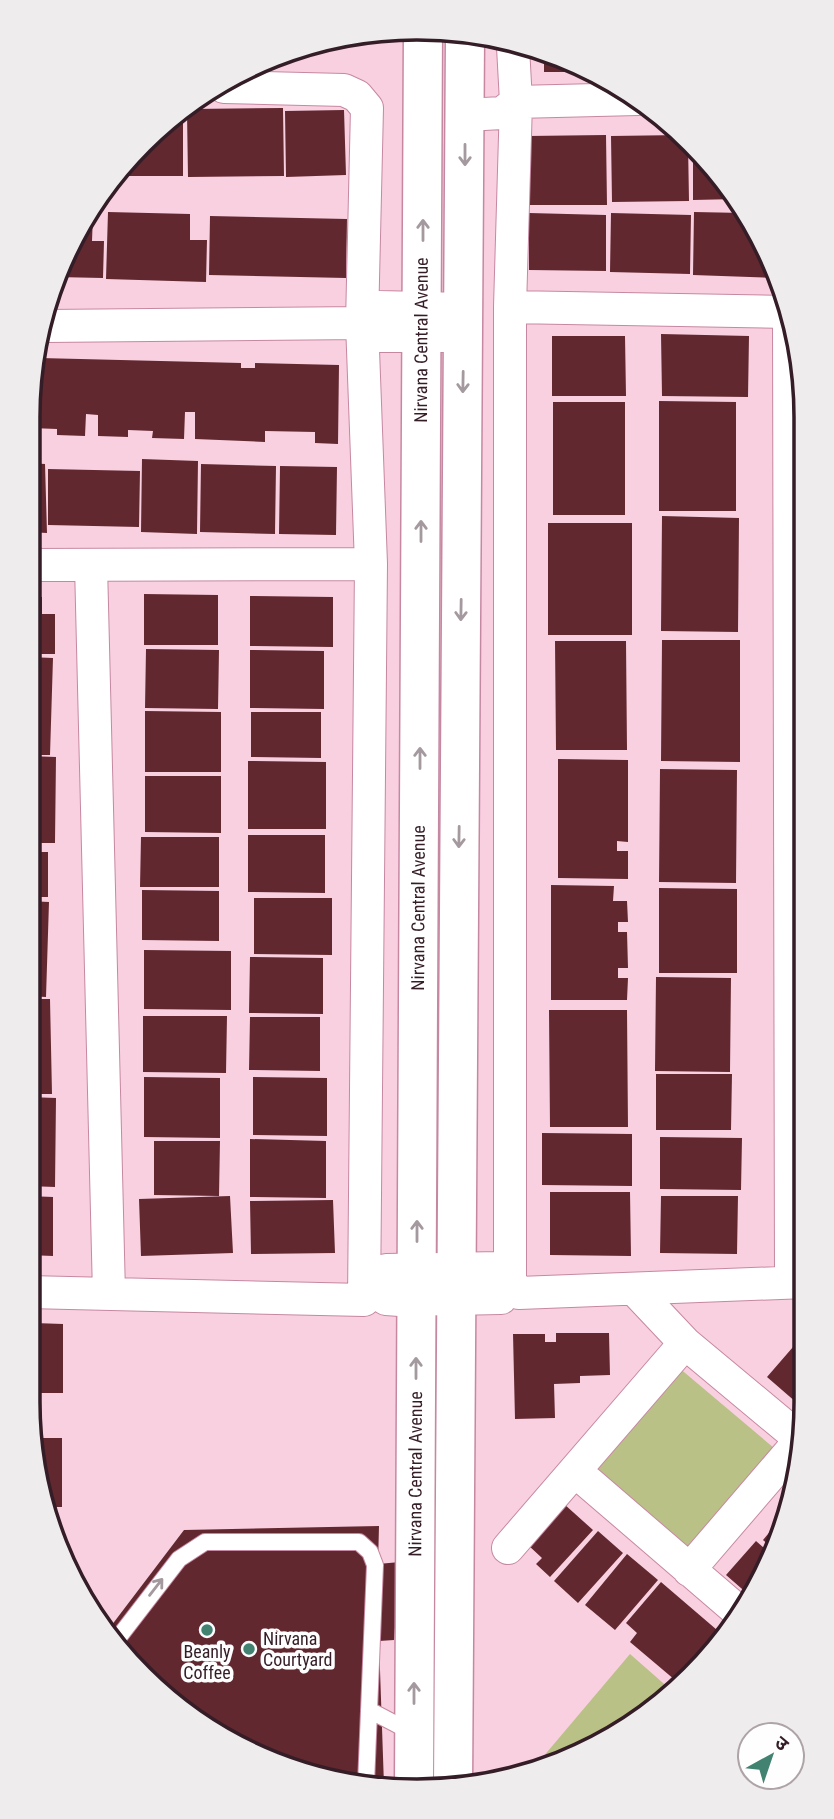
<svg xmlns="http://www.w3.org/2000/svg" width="834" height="1819" font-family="'Roboto Condensed','Noto Sans Devanagari',sans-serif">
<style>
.green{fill:#bac187}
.building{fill:#622830}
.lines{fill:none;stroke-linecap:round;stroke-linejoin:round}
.lane-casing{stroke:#c688a1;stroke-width:18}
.street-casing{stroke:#c688a1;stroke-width:34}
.secondary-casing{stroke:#c688a1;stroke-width:41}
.lane{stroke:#fff;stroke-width:16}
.street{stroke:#fff;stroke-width:32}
.secondary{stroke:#fff;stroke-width:38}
.oneway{stroke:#a4999e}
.poi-dot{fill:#428271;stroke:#fefefe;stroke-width:2.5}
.labels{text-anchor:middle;stroke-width:7;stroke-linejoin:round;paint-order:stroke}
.street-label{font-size:18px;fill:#351d27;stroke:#fefefe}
.poi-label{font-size:18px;fill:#351d27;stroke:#fefefe;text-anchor:start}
.rim{fill:none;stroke:#351d27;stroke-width:3.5}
</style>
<rect width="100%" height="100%" fill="#f9d0e0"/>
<path class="green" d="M678 1367 774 1448 689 1547 593 1465Z
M630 1654 671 1690 611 1739 537 1764Z"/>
<path class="building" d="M544 53 565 57 591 72H544Z
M283 108 284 176 188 177 187 112 191 109Z
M344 110 346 175 286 177 285 111Z
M183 115V176H119L142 142Z
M606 135 607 205H529L528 136Z
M681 135 688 143 689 201 612 202 611 136Z
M693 147 725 180 737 199 693 200Z
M108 212 190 214V240H207L206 282 106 279Z
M694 212 744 213 776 268 779 278 693 275Z
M529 213 606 215V271L529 270Z
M611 213 691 215 690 274 610 272Z
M93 215 92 241H104L103 278 56 277 57 269Z
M210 216 347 219 346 278 209 275Z
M661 334 749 336 748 397 662 396Z
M552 336H625L626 396H552Z
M40 358 241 363V368H255V363L339 365 338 444 315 443V432L265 431V442L195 439V412H185L184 439 152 438 153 431 128 430V437L98 436V415L86 414 85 436 57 435V429L31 428V434H28V417Z
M659 401 736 402V511H659Z
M553 402H625V515H553Z
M142 459 198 461 197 534 141 532Z
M28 463 45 464 47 533 28 532Z
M201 464 276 466 275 534 200 532Z
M280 466 337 467 336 535 279 534Z
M48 469 140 471 139 527 48 525Z
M662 516 739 518 738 632 661 631Z
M548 523H632V635H548Z
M144 594 218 595V645H144Z
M250 596 333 597V647L250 646Z
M28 597H42V614H55V654H28Z
M662 640H740V762L661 761Z
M555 641H626L627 750H556Z
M146 649 219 650 218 709 145 708Z
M250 650 324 651V709L250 708Z
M28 657 53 658 50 755H28Z
M145 711 221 712V772H145Z
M251 712H321V758L251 757Z
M28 756 56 757 55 843H28Z
M558 759 628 760V842L617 841V851H628V879L558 878Z
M248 761 326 762V829H248Z
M660 769 737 770 736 883 659 882Z
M145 776H221V833L145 832Z
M248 835H325V893L248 892Z
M141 837H219V887H140Z
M28 852H48V897H28Z
M551 885 614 886 613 901H627L628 922H618V932H627L628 968H618V978H628L627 1000H551Z
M659 888 737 889V973H659Z
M142 890 219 891V941L142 940Z
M254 898H332V955L254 954Z
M28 901 49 902 46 997 28 996Z
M144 950 231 951V1010L144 1009Z
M250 957 323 958V1014L249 1013Z
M656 977 731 978 730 1072 655 1071Z
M28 999H50L52 1094H28Z
M549 1010H627L628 1127H550Z
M143 1016H227L226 1073 143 1072Z
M250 1017H320V1071L249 1070Z
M656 1074H732L731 1130H656Z
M144 1077 220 1078V1138L144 1137Z
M253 1077 327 1078V1136L253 1135Z
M28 1097 56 1098 55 1187 28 1186Z
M542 1133 632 1134V1186L542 1185Z
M660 1137 742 1138 741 1190 660 1189Z
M250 1139 326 1141V1198L250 1197Z
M154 1141H220L219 1196 154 1195Z
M550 1192H630L631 1256 550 1255Z
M28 1196 53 1197V1256L28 1255Z
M230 1196 233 1253 141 1256 139 1199Z
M661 1196H738L737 1254 660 1253Z
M333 1200 335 1253 251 1254 250 1201Z
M34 1323 63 1324V1393H32V1389H28V1339H34Z
M806 1332V1393L797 1403 767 1377Z
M556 1333H609L610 1375 580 1376V1383L554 1384 555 1418 515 1419 513 1334H545V1342H556Z
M34 1438H62V1507H45Z
M564 1504 593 1530 550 1577 536 1564 542 1558 528 1545Z
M783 1516 777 1550 776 1551 763 1540Z
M379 1526 378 1564 400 1562 394 1640 379 1641 384 1785 342 1784 223 1739 124 1658 108 1630 184 1530Z
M598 1531 623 1553 578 1603 554 1581Z
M756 1541 773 1556 749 1595 726 1575Z
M627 1554 658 1580 615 1630 585 1605Z
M661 1582 717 1630 675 1680 630 1642 637 1633 626 1623Z"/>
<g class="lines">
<defs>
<path id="lane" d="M115 1642 179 1559 205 1542H359L370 1552 375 1565 366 1784
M369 1710 413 1733"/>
<path id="street" d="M513 47 516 102 510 307V1282L501 1298 400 1300 386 1299 364 1284 386 1270 500 1268 519 1293 806 1282
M466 115 502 113 516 102 638 99
M510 307 788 312
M789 316 791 1281
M362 323 379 307 464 309
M46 326 362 323 377 336H464
M28 565 371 564
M91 565 109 1294
M635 1290 685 1343 799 1438
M28 1292 364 1300 371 564 362 323 367 108 357 96 344 90 224 87
M575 1471 739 1612
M508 1548 685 1343
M689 1570 798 1443"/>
<g id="secondary">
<path id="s1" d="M414 1786 423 29"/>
<path d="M453 1787 465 38"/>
</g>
</defs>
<use href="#lane" class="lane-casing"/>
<use href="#street" class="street-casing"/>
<use href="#secondary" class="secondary-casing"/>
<use href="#lane" class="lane"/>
<use href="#street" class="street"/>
<use href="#secondary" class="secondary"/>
</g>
<defs><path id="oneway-shaft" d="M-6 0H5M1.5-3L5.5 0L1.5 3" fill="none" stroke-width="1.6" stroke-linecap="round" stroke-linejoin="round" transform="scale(1.75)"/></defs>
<g class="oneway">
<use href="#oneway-shaft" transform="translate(465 155) rotate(90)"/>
<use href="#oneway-shaft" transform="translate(423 230) rotate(-90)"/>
<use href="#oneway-shaft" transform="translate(463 382) rotate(91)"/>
<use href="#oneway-shaft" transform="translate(421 531) rotate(-90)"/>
<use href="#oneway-shaft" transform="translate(461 610) rotate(91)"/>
<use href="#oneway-shaft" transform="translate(420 758) rotate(-90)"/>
<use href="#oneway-shaft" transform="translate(459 837) rotate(91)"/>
<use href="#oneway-shaft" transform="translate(417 1231) rotate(-90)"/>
<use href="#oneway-shaft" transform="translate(416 1368) rotate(-90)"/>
<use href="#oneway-shaft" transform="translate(156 1587) rotate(-52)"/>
<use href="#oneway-shaft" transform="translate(414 1693) rotate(-90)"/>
</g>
<g class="poi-dot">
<circle cx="207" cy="1630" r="7"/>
<circle cx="249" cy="1649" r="7"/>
</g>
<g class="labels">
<g class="street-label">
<text dy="6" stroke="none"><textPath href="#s1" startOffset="1446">Nirvana Central Avenue</textPath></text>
<text dy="6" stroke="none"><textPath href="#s1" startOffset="878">Nirvana Central Avenue</textPath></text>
<text dy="6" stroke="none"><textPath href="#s1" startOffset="312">Nirvana Central Avenue</textPath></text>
</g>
<g class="poi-label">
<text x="263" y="1645">Nirvana<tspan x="263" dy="21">Courtyard</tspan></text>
<text x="207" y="1658" text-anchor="middle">Beanly<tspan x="207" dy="21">Coffee</tspan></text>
</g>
</g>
<path d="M0 0H834V1819H0ZM417 40H417A377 377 0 0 1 794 417V1402A377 377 0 0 1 417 1779H417A377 377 0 0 1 40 1402V417A377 377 0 0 1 417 40Z" fill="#eeeced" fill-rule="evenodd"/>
<path class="rim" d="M417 40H417A377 377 0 0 1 794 417V1402A377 377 0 0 1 417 1779H417A377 377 0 0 1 40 1402V417A377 377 0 0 1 417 40Z"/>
<g transform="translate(771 1756) rotate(40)"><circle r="33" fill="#fefefe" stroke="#aea4a8" stroke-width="2"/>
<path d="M0-5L12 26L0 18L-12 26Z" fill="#428271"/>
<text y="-10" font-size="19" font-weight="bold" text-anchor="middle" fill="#351d27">उ</text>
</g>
</svg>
